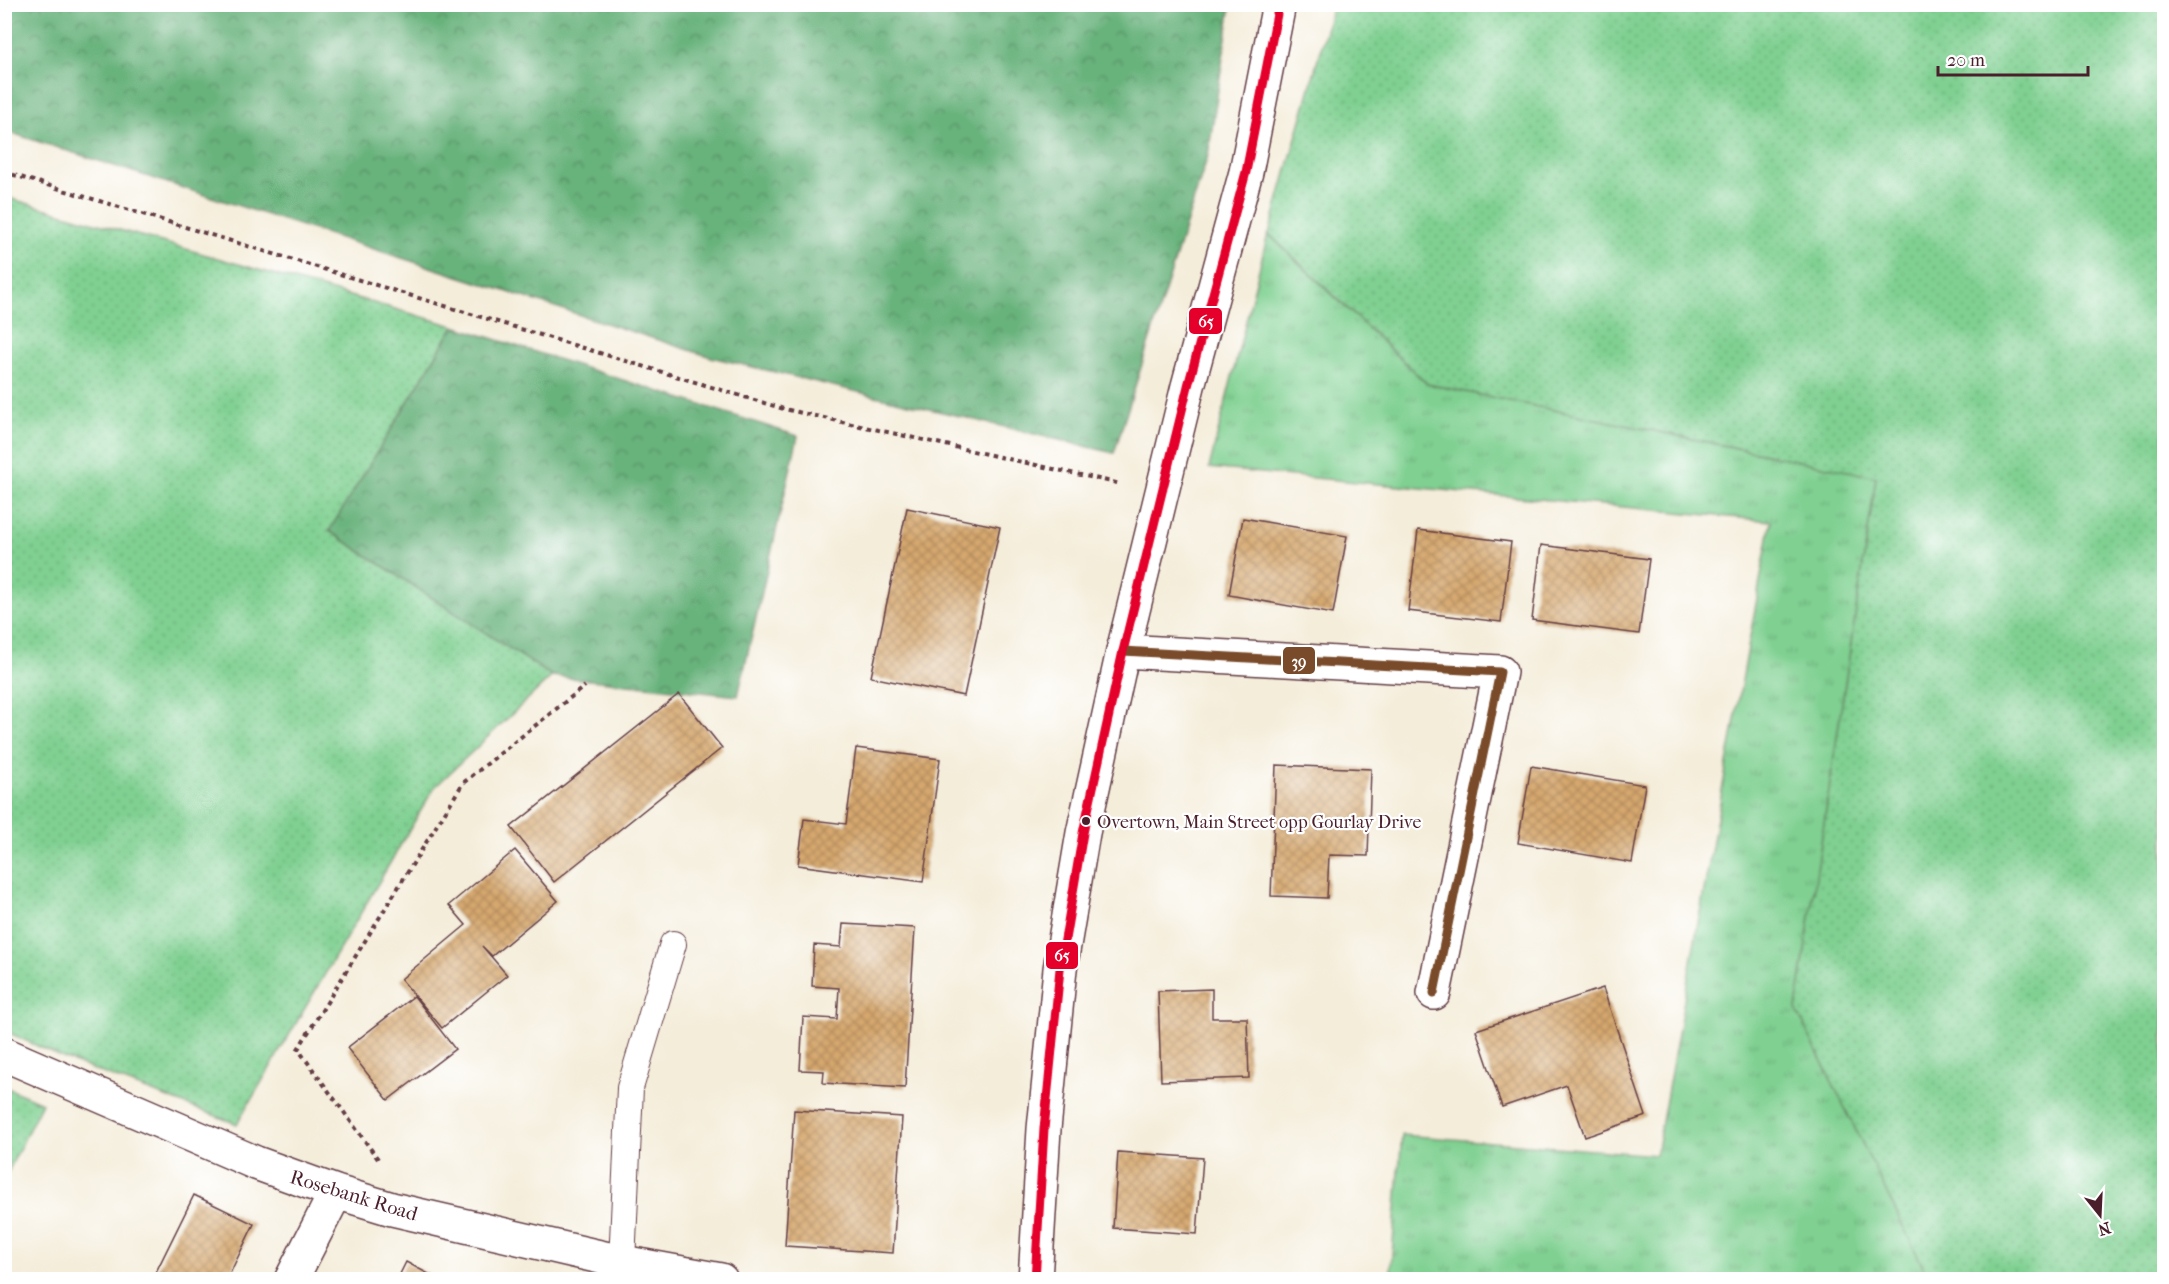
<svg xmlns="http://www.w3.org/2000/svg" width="2169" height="1284" font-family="'IM FELL French Canon',serif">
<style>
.grass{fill:url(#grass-dots);stroke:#64785e;stroke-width:1.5}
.forest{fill:url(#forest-crowns);stroke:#586853;stroke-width:1.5}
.park{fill:url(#park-tufts);stroke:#64785e;stroke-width:1.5}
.building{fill:url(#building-cross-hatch)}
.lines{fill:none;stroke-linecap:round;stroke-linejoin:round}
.lane-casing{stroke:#643e45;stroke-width:28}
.street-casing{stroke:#643e45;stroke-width:36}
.primary-casing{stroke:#643e45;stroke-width:36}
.path{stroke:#643e45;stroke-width:4;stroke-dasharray:4.5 4.5;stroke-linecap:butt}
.lane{stroke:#fff;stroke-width:26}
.street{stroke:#fff;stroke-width:33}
.primary{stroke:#fff;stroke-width:33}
.bus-1-casing{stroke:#fff;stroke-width:14}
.bus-2-casing{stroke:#fff;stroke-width:14}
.bus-1{stroke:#7a4b2a;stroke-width:9}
.bus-2{stroke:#e4002b;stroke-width:9}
.bus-dot{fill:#4a1f2b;stroke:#fff;stroke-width:2}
.labels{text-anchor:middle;stroke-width:4.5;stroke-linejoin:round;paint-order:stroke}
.bus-label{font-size:18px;fill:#4a1f2b;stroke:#fff;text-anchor:start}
.street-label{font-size:20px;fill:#4a1f2b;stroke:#fff}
.line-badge{stroke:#fff;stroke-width:2}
.badge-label{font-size:16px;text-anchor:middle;font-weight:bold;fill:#fff}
</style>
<defs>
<pattern id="grass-dots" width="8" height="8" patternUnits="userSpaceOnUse" patternTransform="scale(1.5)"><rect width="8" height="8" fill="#7fd091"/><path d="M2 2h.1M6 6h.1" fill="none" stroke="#6fb27d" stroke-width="1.8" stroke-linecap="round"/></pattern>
<pattern id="forest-crowns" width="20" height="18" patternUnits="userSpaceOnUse" patternTransform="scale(1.5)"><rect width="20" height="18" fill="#67b27b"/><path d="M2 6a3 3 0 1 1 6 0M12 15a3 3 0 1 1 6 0" fill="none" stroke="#579065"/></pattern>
<pattern id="park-tufts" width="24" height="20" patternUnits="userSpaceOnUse" patternTransform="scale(1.5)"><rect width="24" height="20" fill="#7fd091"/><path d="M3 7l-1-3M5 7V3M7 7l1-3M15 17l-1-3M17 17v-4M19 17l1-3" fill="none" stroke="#6fb27d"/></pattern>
<pattern id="building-cross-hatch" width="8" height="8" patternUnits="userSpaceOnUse" patternTransform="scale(1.5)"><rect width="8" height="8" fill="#d6a86e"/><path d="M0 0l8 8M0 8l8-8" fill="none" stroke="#b0885b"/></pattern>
</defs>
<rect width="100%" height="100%" fill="#fff"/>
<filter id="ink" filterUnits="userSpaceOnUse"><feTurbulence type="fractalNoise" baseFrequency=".0167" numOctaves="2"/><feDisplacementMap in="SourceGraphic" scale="12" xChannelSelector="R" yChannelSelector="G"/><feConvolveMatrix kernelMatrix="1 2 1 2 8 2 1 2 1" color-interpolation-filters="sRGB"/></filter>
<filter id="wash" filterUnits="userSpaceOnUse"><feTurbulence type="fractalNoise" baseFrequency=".008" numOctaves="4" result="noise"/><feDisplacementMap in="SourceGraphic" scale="24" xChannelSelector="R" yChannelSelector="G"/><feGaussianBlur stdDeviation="1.35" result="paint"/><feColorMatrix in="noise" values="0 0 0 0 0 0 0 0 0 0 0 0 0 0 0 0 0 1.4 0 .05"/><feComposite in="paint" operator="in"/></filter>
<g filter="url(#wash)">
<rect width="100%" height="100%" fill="#f4edda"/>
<path class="grass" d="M1333 5H2164V1279H1929L1796 1009 1876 477 1427 384 1269 234Z
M5 197 454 326 330 531 552 676 434 788 237 1124 63 1058 5 1031Z
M5 1087 42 1103 5 1178Z"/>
<path class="forest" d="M5 4H1231V5L1208 155 1114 453 711 357 5 131Z
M454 326 798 436 738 696 552 676 329 531Z"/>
<path class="park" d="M1268 234 1427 384 1876 477 1796 1009 1929 1279H1390L1402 1135 1656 1155 1771 521 1209 468Z"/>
<g id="blocks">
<path class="building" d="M907 508 1000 527 964 696 871 677Z
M1243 518 1347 536 1333 614 1229 595Z
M1418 530 1511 542 1501 622 1408 611Z
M1541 545 1649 559 1639 634 1532 620Z
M679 694 722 748 554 882 511 827Z
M856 748 940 759 923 882 798 865 804 819 846 824Z
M1276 765 1371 769 1368 856 1329 855 1327 898 1271 896Z
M1531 766 1645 785 1632 863 1518 843Z
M515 850 558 901 492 956 482 946 507 975 442 1028 401 979 466 925 449 905Z
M843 924 915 928 905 1088 823 1083 824 1071 800 1070 803 1017 837 1019 839 988 812 986 814 945 841 947Z
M1603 988 1646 1116 1585 1137 1567 1085 1502 1107 1476 1030Z
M1212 989V1018H1247L1249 1078 1161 1081 1158 991Z
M414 996 455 1049 388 1100 347 1048Z
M794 1110 902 1117 893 1253 785 1246Z
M1118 1152 1203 1158 1197 1234 1113 1228Z
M194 1195 254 1224 235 1263 227 1280H152Z
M406 1262 440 1280H397Z"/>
</g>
</g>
<g filter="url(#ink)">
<use href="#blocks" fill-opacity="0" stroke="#643e45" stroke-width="1.5"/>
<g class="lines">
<defs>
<path id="lane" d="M622 1262 630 1088 673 944"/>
<path id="street" d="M1123 651 1500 672 1434 993
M4 1054 256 1163 336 1192 392 1209 622 1262 721 1280
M291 1280 336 1192"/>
<path id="primary" d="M1035 1280 1044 1129 1060 969 1083 833 1123 651 1188 386 1246 172 1279 4"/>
</defs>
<use href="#lane" class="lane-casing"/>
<use href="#street" class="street-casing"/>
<use href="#primary" class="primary-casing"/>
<path class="path" d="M4 172 784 409 1121 484
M378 1159 298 1049 463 783 585 686"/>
<use href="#lane" class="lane"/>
<use href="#street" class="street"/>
<use href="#primary" class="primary"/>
<defs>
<path id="bus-1" d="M1123 651 1500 672 1434 993"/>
<path id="bus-2" d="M1035 1280 1044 1129 1060 969 1083 833 1123 651 1188 386 1246 172 1279 4"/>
</defs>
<use href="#bus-1" class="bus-1-casing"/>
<use href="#bus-2" class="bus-2-casing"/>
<use href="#bus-1" class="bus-1"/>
<use href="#bus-2" class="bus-2"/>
</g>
</g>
<circle class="bus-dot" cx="1086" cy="821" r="5"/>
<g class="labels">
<g class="bus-label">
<text x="1097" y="828">Overtown, Main Street opp Gourlay Drive</text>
</g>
<g class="street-label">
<text transform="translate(354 1195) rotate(17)" y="7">Rosebank Road</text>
</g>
</g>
<g class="line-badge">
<rect x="1188" y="307" width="35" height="28" rx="6" fill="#e4002b"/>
<rect x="1282" y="646" width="34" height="29" rx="6" fill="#7a4b2a"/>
<rect x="1045" y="941" width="34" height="29" rx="6" fill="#e4002b"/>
</g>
<g class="badge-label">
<text x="1206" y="327">65</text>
<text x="1299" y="667">39</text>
<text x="1062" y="961">65</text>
</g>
<rect width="2169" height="1284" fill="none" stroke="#fff" stroke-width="24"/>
<g transform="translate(2100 1215) rotate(162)" stroke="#ffffff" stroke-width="4.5" paint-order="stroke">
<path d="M0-4.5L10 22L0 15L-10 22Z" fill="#4a1f2b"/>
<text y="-9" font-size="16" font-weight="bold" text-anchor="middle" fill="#4a1f2b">N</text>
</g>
<path d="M1938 66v9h150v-9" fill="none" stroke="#4a1f2b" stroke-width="3"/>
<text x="1947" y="66" font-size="18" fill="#4a1f2b" stroke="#ffffff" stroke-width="4.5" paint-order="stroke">20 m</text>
</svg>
